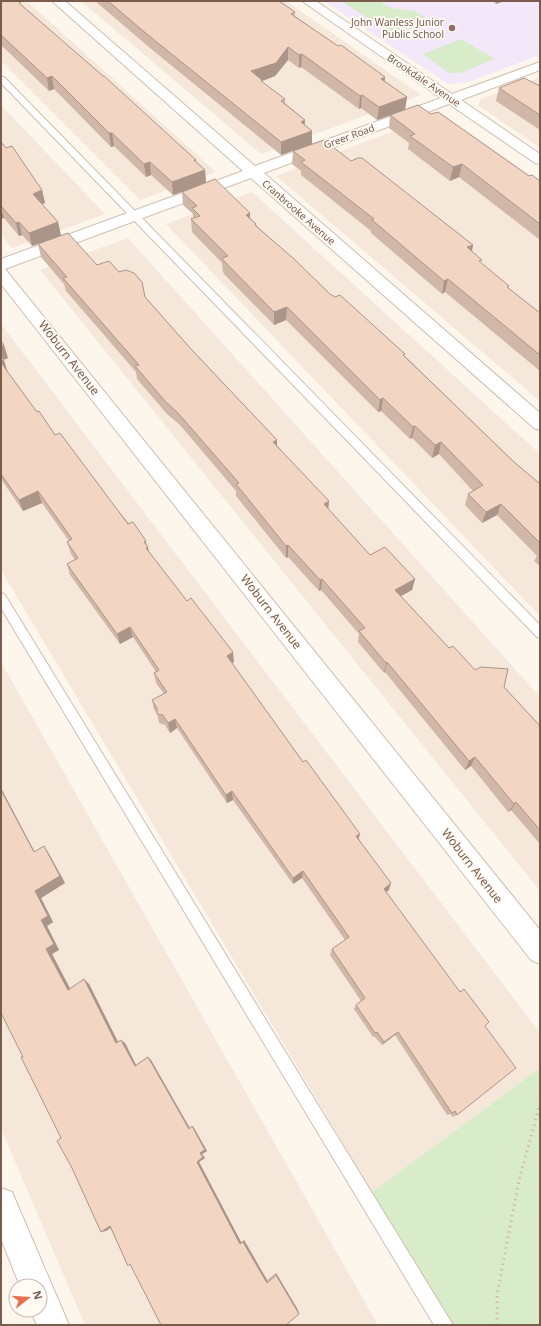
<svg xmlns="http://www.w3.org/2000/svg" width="541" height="1326" font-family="'Noto Sans',sans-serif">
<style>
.residential{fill:#f5e8da}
.education{fill:#f3e8fa}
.green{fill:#d8ecc9}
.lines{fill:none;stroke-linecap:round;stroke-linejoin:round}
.lane-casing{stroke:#d1beb0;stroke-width:2}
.street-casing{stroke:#d1beb0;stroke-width:2}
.path{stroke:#d9b8a5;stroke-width:3;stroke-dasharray:1.5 4;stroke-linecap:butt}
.lane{fill:#fff;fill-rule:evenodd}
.street{fill:#fff;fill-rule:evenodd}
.wall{fill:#d1b7a8}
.shaded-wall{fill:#aa9588}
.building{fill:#f3d5c3;stroke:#aa9588}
.education-dot{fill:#8d6e63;stroke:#fffaf3;stroke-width:1.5}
.labels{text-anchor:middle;stroke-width:3.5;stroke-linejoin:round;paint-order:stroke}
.far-education-label{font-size:10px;fill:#785e54;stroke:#fffaf3;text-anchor:end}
.far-street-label{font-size:10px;fill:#7a5c4d;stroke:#fffaf3}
.street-label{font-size:12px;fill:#7a5c4d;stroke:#fffaf3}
</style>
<rect width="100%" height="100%" fill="#fdf6ec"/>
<path class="residential" d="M1 1H27L216 172 140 200 1 61Z
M81 1H286L421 95 261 154Z
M540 77V148L478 105 481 99Z
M1 105 105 214 12 248 1 235Z
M441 113 540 182V401L276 176Z
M252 192 540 454V616L166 224Z
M128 238 540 697V891L40 270Z
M1 324 540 1033V1068L372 1192 1 570Z
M1 662 378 1325H85L1 1129Z"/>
<path class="education" d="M324 1H540V55L468 82 448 84Z"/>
<path class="green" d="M344 1H379L391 8 414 11 428 19 426 23 393 34 344 3Z
M461 39 495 59 461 73H449L423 54Z
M540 1068V1325H451L372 1192Z"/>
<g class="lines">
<defs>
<path id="lane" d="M1 77H4L540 625V638L536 636 1 83Z
M1 593 5 595 453 1325H434L1 608Z"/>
<path id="street" d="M52 1H65L255 166 441 98 302 1H316L452 94 540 62V70L461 100 540 154V164L535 163 449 104 264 173 540 413V430L534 428 251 178 5 269 540 930V964L531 960 1 284V259L243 171Z
M1 1188 12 1192 69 1325H37L30 1310H40V1286H20L1 1239Z"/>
</defs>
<use href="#lane" class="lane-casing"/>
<use href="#street" class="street-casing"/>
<path class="path" d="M497 1325V1295L519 1180 540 1104"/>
<use href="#lane" class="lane"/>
<use href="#street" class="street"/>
</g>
<path class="wall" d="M1 1 22 5 205 170 206 183 250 218 256 224 257 226 330 294 405 356 514 462 540 484V566L534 561 537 556 497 515 482 523 465 505 468 494 473 491 439 454 432 458 412 438 410 439 381 411 378 412 286 320 274 325 224 274 223 272 222 263 192 232 191 219 193 218V214L183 205 182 192 193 188 173 195 151 175 146 177 114 146 111 147 54 89 49 91 1 45Z
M95 1H279L295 12V16L407 97 405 110 377 120 361 108 359 109 301 67 299 68 288 60 275 76 262 81V82L285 99V103L305 120 304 124 312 131V144L281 155 150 48Z
M492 1H504L496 4Z
M540 86V130L496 101 499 88Z
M431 114 529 176 540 181V240L459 177 450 181 408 149 409 143 389 128 390 115Z
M1 142 42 190 45 203 42 204 58 222 61 236 32 246 22 235 19 236 4 218 1 219Z
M293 151 351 161 472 251 481 264 508 288 540 313V371L445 292 442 294 371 233V231L301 175V171L292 164Z
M38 244 97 265 119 272 145 297 191 349 277 440V445L328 509 370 555 415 579 412 590 401 596 449 648 475 670 504 687 540 726V844L511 810 508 812 471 766 465 770 385 672 384 673 358 642 359 634 321 590 319 591 288 557 286 558 236 496V491L180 425 167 414 137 379 136 372 66 291 64 284 41 257Z
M1 341 8 358 3 360 7 372 55 435 147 545 148 547 149 552 234 662 232 663 359 839 389 890 386 892 485 1026 457 1115 452 1117 451 1114 447 1115 395 1035 382 1045 374 1036 373 1037 354 1009 356 1005 361 1001 330 955 332 949 345 940 302 878 293 884 233 800 227 803 177 728 170 733 165 725 159 723 157 713 154 710 152 700 164 694 156 683 154 673 156 672 133 637 120 644 70 575 67 564 75 560 71 554 67 542 69 541 42 503 23 511 1 479Z
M44 846 49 854 65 883 41 898 53 922 47 926 59 950 52 954 70 989 89 984 118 1042 125 1043 136 1065 148 1057 151 1060 189 1128 192 1126 194 1128 207 1151 202 1154 205 1158 199 1162 241 1242 244 1240 267 1280 276 1273 298 1310 299 1314 130 1264 128 1266 111 1228 106 1231 61 1138 23 1057 35 852Z"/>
<path class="shaded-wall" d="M497 1H504L496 4Z
M288 47V60L275 76 262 81V93L251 71Z
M302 54 301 67 299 68V55Z
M52 76 54 89 49 91 47 78Z
M385 77 384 90 381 79Z
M362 95 361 108 359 109 360 96Z
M407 97 405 110 377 120 379 107Z
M305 120 304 133 301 122Z
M312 131V144L281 155V142Z
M109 133H112L114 146 111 147Z
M194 160H196L197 173 205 170 206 183 173 195 172 182Z
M150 162 151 175 146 177 144 164Z
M462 164 459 177 450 181 453 167Z
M42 190 45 203 36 207 33 194Z
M1 208 4 218 1 219Z
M250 213V226L246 215Z
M19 222 22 235 19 236 16 223Z
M58 222 61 236 32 246 29 233Z
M473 245 471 258 467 247Z
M448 279 445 292 442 294 444 281Z
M287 307 286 320 274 325V312Z
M4 345 8 358 1 361V346Z
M4 360 8 373 1 361Z
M383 398 381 411 378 412 380 400Z
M415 426 412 438 410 439 413 427Z
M277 440V453L273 442Z
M441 442 439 454 432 458 435 445Z
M38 491 42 503 23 511 19 500Z
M329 501 328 513 324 504Z
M501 504 497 515 482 523 486 512Z
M146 541 147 548 148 547 150 559 144 542Z
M288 545V557L286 558V546Z
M322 579 321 590 319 591 320 580Z
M415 579 412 590 392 601 395 590Z
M130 627 133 637 120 644 117 634Z
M233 652 234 662 227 666V656Z
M387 662 385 672 384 673 386 663Z
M175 719 177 728 170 733 168 723Z
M475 757 471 766 465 770 469 761Z
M1 788 39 860 34 852 1 790Z
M232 791 233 800 227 803 226 795Z
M516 802 511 810 508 812 514 804Z
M360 834 358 841 356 836Z
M44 846 49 854 65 883 41 898 53 922 47 926 59 950 52 954 73 994 68 990 46 949 41 920 35 891Z
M303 871 302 878 293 884V878Z
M391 883 389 890 381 895 384 889Z
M84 979 89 984 120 1046 116 1043Z
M398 1032 395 1035 382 1045 384 1042Z
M121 1040 125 1043 138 1069 135 1066Z
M148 1057 151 1060 191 1130 189 1129Z
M192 1126 194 1128 207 1151 202 1154 205 1158 199 1162 241 1242 240 1244 197 1162Z
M114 1225 106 1231 101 1232 110 1226Z
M244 1240 267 1280V1283L243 1242Z
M276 1273 298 1310 299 1314 276 1275Z"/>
<path class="building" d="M1 1H20L21 2 19 3 103 76H104L196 160H194L205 170 172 182 150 162 144 164 112 133H109L52 76 47 78 1 35Z
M108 1H279L295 12 291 14 338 46 341 45 385 77 381 79 407 97 379 107 362 95 360 96 302 54 299 55 288 47 276 63 251 71 262 80 261 81 285 99 281 101 305 120 301 122 312 131 281 142 148 35Z
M524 78 540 86V115L499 88Z
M418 105 431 114 438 112 529 176 532 175 540 181V224L462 164 453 167 410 136 415 134 390 115Z
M324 140 351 161 358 158H362L473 245 467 247 482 260 479 261 509 286 507 287 540 313V355L448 279 444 281 372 220 374 219 301 162 305 160 293 151Z
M1 142 6 148 12 146 42 190 33 194 58 222 29 233 19 222 16 223 1 206Z
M215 179 250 213 246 215 256 224 255 225 257 227 293 258 330 294 335 297 340 295 405 354 403 355 514 462 540 484V543L501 504 486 512 468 494 483 485 441 442 435 445 415 426 413 427 383 398 380 400 287 307 274 312 224 261 222 258 228 256 191 219 200 216 192 208 197 206 182 192Z
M68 233 97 265 109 261 119 272 126 270 134 273 142 282 145 297 191 349 277 440 273 442 329 501 324 504 370 555 385 547 415 579 395 590 449 648 453 646 475 670 481 667 508 669 504 687 540 726V830L516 802 514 804 475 757 469 761 387 662 386 663 359 631 365 628 322 579 320 580 288 545 286 546 236 484 239 483 178 413 165 401 135 366 139 365 63 278 67 277 38 244Z
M1 341 4 345 1 346Z
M1 356 4 360 1 361Z
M1 362 7 371 37 412 39 411 55 435 60 433 128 524 133 522 146 541 144 542 148 547 146 548 187 601 191 598 233 652 227 656 303 762 306 760 360 834 356 836 391 883 384 889 460 992 464 989 489 1022 485 1026 516 1068 457 1115 455 1111 452 1113 398 1032 384 1042 377 1032 375 1033 356 1005 365 998 332 949 349 937 303 871 293 878 232 791 226 795 175 719 168 723 163 715 157 714V708L152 700 167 692 154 673 159 670 130 627 117 634 67 564 78 558 67 542 72 539 38 491 19 500 1 474Z
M1 790 34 852 44 846 60 876 35 891 48 916 41 920 54 944 46 949 68 990 84 979 116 1043 121 1040 135 1066 148 1057 189 1129 192 1126 205 1150 200 1153 203 1157 197 1162 240 1244 243 1242 267 1283 276 1275 299 1314 286 1325H161L130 1264 128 1266 110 1226 101 1232 71 1166 57 1141 61 1138 21 1057H23L1 1013Z"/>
<circle class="education-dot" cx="452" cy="28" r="4"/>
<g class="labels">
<g class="far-education-label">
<text x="444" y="26">John Wanless Junior<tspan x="444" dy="12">Public School</tspan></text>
</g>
<g class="far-street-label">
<text transform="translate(424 80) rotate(34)" y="4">Brookdale Avenue</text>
<text transform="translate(349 136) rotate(-20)" y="4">Greer Road</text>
<text transform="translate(299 212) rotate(41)" y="4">Cranbrooke Avenue</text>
</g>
<g class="street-label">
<text transform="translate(69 358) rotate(52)" y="4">Woburn Avenue</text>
<text transform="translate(271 612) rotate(52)" y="4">Woburn Avenue</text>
<text transform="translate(472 866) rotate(52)" y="4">Woburn Avenue</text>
</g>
</g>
<rect width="541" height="1326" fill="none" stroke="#7a5c4d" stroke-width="4"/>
<g transform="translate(28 1298) rotate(73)"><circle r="19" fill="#fffaf3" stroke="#cabbb1"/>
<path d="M0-3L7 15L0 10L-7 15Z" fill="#e76f51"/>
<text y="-6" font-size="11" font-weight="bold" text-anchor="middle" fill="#7a5c4d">N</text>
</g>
</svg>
